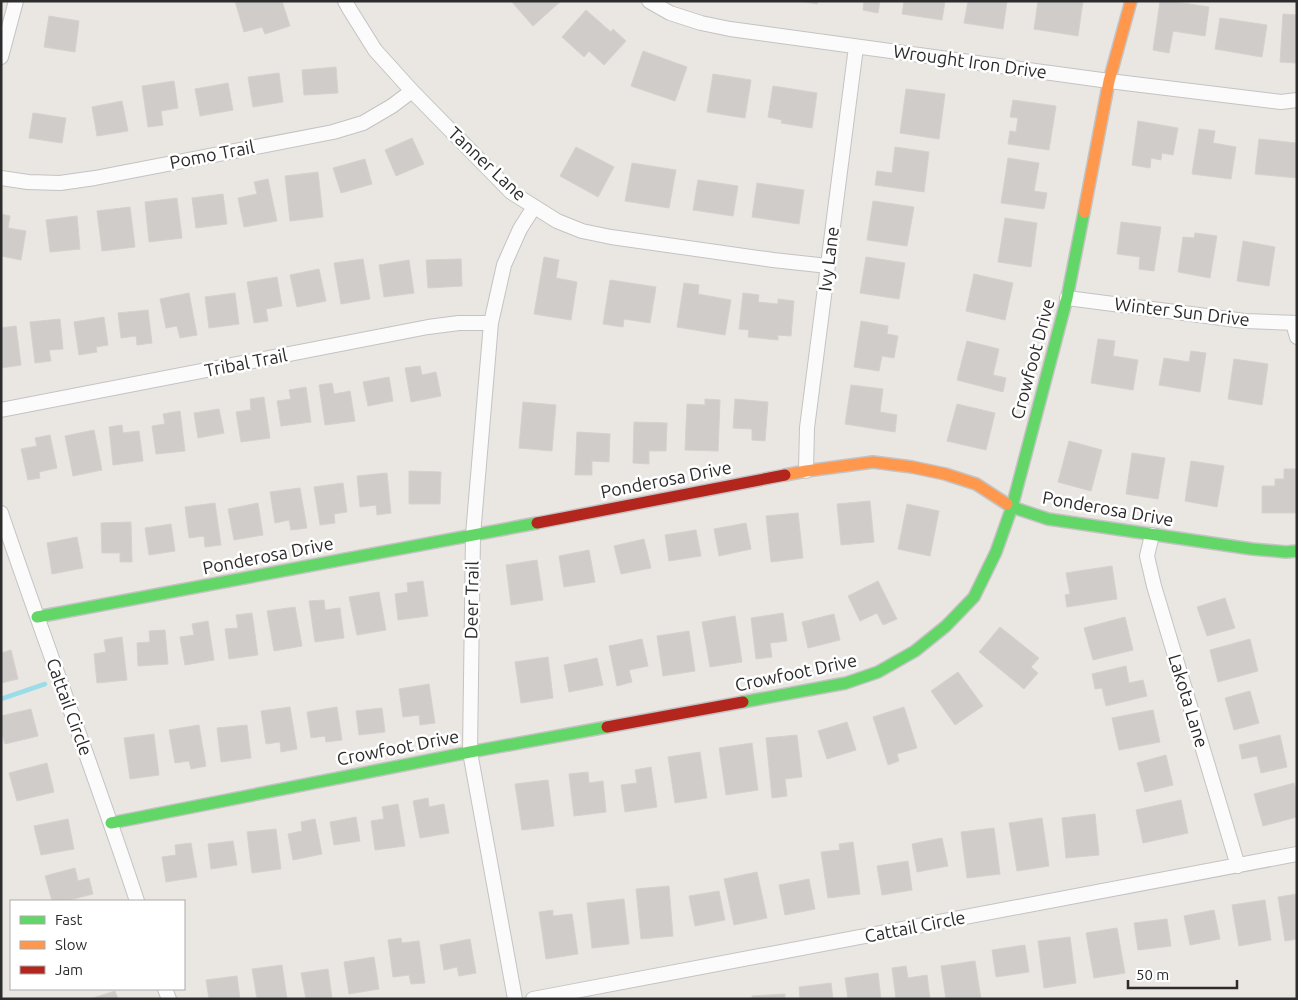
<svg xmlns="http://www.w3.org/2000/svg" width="1298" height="1000" font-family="Ubuntu,sans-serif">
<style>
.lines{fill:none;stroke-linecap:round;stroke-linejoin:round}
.stream{stroke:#9adce8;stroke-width:4.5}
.building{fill:#cfccc9;stroke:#d5d2ce}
.street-casing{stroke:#c4c3c3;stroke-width:16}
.fast-casing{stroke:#c4c3c3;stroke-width:14}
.slow-casing{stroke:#c4c3c3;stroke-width:14}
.jam-casing{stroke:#c4c3c3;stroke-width:14}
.street{stroke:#fcfbfb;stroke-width:14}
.fast{stroke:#63d668;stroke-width:11}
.slow{stroke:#ff974d;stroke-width:11}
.jam{stroke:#b3261e;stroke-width:11}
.labels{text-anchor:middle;stroke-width:5;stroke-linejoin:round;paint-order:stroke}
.street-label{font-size:18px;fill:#2c2c2c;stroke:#fff}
</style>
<rect width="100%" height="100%" fill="#eae6e2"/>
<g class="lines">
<path class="stream" d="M1 699 45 684"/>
</g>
<path class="building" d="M235 1H282L290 26 265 34 262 27 244 32Z
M511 1H561L533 26Z
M800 1H818L817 4Z
M864 1H880L878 13 863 10Z
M904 1H945L942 20 902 14Z
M968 1H1007L1003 29 964 23Z
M1038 1H1083L1078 36 1034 29Z
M1160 1H1170L1209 7 1205 36 1173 31 1169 53 1153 50Z
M586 10 611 32 613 29 626 41 604 65 589 51 584 57 562 37Z
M1283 14 1297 15V63L1280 62Z
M49 16 79 21 75 52 44 47Z
M1220 18 1267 25 1262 57 1215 49Z
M643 51 687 67 675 101 631 86Z
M336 67 338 93 304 95 302 70Z
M279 73 283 102 253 107 248 77Z
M713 74 751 80 745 118 707 112Z
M174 81 178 108 161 111 163 125 148 127 142 86Z
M228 83 233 110 200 116 195 89Z
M773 86 817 93 812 128 781 123 782 120 768 117Z
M906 89 945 94 939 139 900 133Z
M1013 100 1056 106 1049 150 1008 144 1010 131 1016 132 1018 118 1010 117Z
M122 101 128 131 97 136 92 107Z
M33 113 66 118 62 143 29 138Z
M1138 121 1178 128 1173 155 1162 153 1161 160 1151 158 1150 168 1132 165Z
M1199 129 1215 131 1213 143 1236 147 1231 179 1192 174Z
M412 138 424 164 396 176 385 150Z
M1259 139 1297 143V178L1255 174Z
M576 147 614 167 598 197 560 176Z
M895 147 929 152 924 192 875 185 877 171 892 173Z
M1008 158 1039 163 1034 191 1047 193 1044 209 1001 203Z
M365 159 372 184 341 193 333 168Z
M632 163 676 170 669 208 625 201Z
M318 172 323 217 290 221 285 176Z
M268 179 277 221 244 227 238 198 257 194 254 182Z
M698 180 738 186 733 216 693 210Z
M757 183 804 190 799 224 752 217Z
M223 194 227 224 196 228 192 198Z
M177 198 182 238 149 242 145 202Z
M873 201 914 207 907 246 867 240Z
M130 207 135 247 102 251 97 211Z
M1 214 10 216 8 228 26 231 21 260 1 256Z
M77 216 80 249 50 252 46 220Z
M1005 218 1037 223 1031 267 998 262Z
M1121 222 1161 227 1154 271 1139 269 1140 257 1117 254Z
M1195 233 1217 236 1210 278 1178 272 1183 237 1194 238Z
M1243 241 1275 247 1269 286 1237 281Z
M544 257 559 260 556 278 577 282 571 320 534 314Z
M866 257 905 263 899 299 860 293Z
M363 259 370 299 341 304 334 263Z
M461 259 462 286 428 288 426 260Z
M409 260 414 293 384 297 379 265Z
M319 269 326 301 297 307 290 275Z
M974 274 1013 283 1005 320 966 311Z
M277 277 282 306 266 309 268 321 254 323 247 282Z
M610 280 656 287 650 323 624 319 623 327 603 324Z
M684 283 699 285 698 294 731 300 725 335 677 327Z
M189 293 197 335 180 338 177 326 166 328 160 299Z
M235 293 239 324 209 328 205 297Z
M743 293 759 295 758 302 778 304V299L794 301 791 336 778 335V340L748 337 749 330 739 329Z
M148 310 152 343 137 345 136 336 121 338 118 313Z
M104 317 108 345 96 347 97 352 79 355 74 322Z
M60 319 63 349 49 350 51 361 35 363 30 322Z
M861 321 888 326 887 334 898 336 894 358 882 356 879 371 854 367Z
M16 326 21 365 1 368V328Z
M1098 339 1115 341 1113 356 1138 360 1133 390 1091 383Z
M967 341 999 349 993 375 1006 378 1003 392 957 380Z
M1191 351 1206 353 1200 392 1159 385 1164 358 1189 362Z
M1234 359 1268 364 1262 405 1228 399Z
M420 366 422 375 436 372 441 396 411 402 405 368Z
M389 377 393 401 368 406 363 382Z
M332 383 334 394 350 391 355 421 325 425 319 385Z
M851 385 883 389 880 412 897 415 895 432 845 424Z
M306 387 311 422 281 426 277 401 291 399 289 390Z
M264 397 270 438 241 442 236 412 251 410 250 399Z
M705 399 720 400 718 451 685 450 687 404 705 405Z
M735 399 768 402 765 441 752 440V429L733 428Z
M523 402 556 405 552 451 519 448Z
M957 404 995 413 986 450 947 441Z
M219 409 224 433 198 438 194 413Z
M180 411 185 451 156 454 152 426 165 424 163 414Z
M634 422 667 423 666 451H649V464L633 463Z
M122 425 123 433 139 431 143 461 113 465 109 427Z
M94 430 102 470 73 476 65 436Z
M577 432 610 434 609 462 592 461V475H575Z
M50 435 57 468 39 472 40 478 28 480 21 449 37 446 35 438Z
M1069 441 1102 450 1091 491 1058 482Z
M1132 453 1165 458 1158 499 1126 494Z
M1191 461 1224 466 1217 507 1185 501Z
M1284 469H1297V513H1262V486H1275V479H1284Z
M409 471 441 472 440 504H409Z
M387 473 391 513 377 515 376 505 360 507 357 476Z
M343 483 347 512 334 514 335 523 320 525 314 487Z
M300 488 307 528 291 530 289 520 275 523 270 492Z
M870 501 874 542 841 545 837 504Z
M215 503 221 545 205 547 204 536 189 538 185 507Z
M258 503 263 535 234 540 228 509Z
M907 504 939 511 930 556 898 549Z
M798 513 803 558 771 562 766 516Z
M131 522 132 562H120V553H102L101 523Z
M746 523 751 549 719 556 714 529Z
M171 524 175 551 149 555 145 528Z
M696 530 701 556 669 561 665 535Z
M77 537 83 568 52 574 47 543Z
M644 539 651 568 621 574 614 546Z
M589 550 595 582 564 587 559 556Z
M537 560 543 600 511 605 506 565Z
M1112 566 1117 599 1067 607 1065 595 1070 594 1066 573Z
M423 581 428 616 398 620 395 594 408 592 407 583Z
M878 581 897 619 883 625 877 613 860 621 848 596Z
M379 592 386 630 357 635 349 597Z
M1225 598 1235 628 1207 636 1197 607Z
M324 600 325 610 340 608 344 638 315 642 309 601Z
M295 607 302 646 274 651 267 611Z
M252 613 258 655 229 659 225 629 238 628 236 615Z
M783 613 787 641 770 643 772 657 756 659 751 618Z
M834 614 840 640 808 648 802 622Z
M735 616 742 662 710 667 702 622Z
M1125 617 1133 650 1093 660 1084 628Z
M208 621 214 660 185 665 180 637 194 635 192 624Z
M1000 627 1039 658 1031 667 1038 673 1024 689 979 652Z
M165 630 168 664 138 666 137 643 150 642 149 631Z
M689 631 695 671 663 676 657 636Z
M122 637 127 680 97 683 94 654 106 652 104 640Z
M642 639 648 666 629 670 632 682 617 686 609 646Z
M1250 639 1258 671 1218 682 1210 650Z
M11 650 18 679 1 683V653Z
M548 657 553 698 521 703 515 662Z
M597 658 603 685 569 692 564 665Z
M1126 666 1129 683 1143 680 1147 696 1106 706 1102 688 1095 689 1092 674Z
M958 672 983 706 955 725 931 691Z
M429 684 435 723 420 725 419 715 403 717 399 689Z
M1250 691 1259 723 1234 730 1225 698Z
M290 707 297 749 281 752 280 742 266 744 261 711Z
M337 707 342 740 326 742 325 736 311 738 307 712Z
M904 707 917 748 897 754 899 761 888 765 873 717Z
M382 708 385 732 359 735 356 711Z
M31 709 38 736 5 744 1 730V716Z
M1153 710 1160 742 1119 750 1112 718Z
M847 722 856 750 827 759 818 731Z
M199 725 206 766 191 769 189 761 175 763 169 730Z
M247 725 251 758 221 762 217 728Z
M154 734 159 775 130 779 124 738Z
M797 735 802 777 785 779 787 796 772 798 766 738Z
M1280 735 1287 767 1261 773 1257 756 1242 759 1239 745Z
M752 743 758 790 726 795 719 748Z
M700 752 707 798 675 803 668 757Z
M1166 755 1173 785 1145 792 1137 763Z
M47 763 54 792 17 801 9 773Z
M651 767 657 807 625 812 621 785 637 783 635 770Z
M588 772 589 783 603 781 606 812 574 816 569 774Z
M548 780 554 826 522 830 515 784Z
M1294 783 1297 793V817L1263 826 1254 794Z
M428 798 429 807 444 804 449 833 420 838 413 801Z
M1181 800 1188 833 1143 843 1136 810Z
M398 804 405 846 375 850 371 821 384 819 382 807Z
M1095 814 1099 855 1066 858 1062 818Z
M356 817 360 841 334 845 330 822Z
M1042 818 1049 866 1017 871 1009 823Z
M68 819 74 849 41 855 34 826Z
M315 819 322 854 293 860 288 834 302 831 301 822Z
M994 828 1000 874 967 878 961 832Z
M276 829 281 869 252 873 247 832Z
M942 838 948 866 917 872 912 844Z
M233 841 237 865 211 869 208 844Z
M853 842 860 894 828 898 821 852 840 850 839 844Z
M191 843 197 877 166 882 162 857 176 855 175 845Z
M908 861 912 890 882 895 877 866Z
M75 868 78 881 89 878 93 894 65 901H52L45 876Z
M757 872 767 918 734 925 724 879Z
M809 879 815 909 785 915 779 885Z
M669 886 673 936 641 939 636 889Z
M719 891 725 920 695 926 689 896Z
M1297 894V939L1285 941 1278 897Z
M624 899 629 944 592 948 587 903Z
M1265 900 1271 940 1239 946 1232 905Z
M553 910V916L572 914 578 954 546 959 539 912Z
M1214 910 1220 939 1190 945 1184 916Z
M1167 919 1171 946 1138 950 1134 923Z
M1117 928 1125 973 1094 978 1086 933Z
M1070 937 1076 983 1044 988 1038 941Z
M401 938 402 943 419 941 425 983 411 984 409 975 393 977 388 940Z
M470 939 476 973 459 976 457 967 444 970 440 945Z
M1025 945 1029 972 996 977 992 950Z
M374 957 379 989 349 994 344 962Z
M975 961 981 999H946L941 966Z
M282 965 287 999H257L252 969Z
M906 966 908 978 927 975 930 999H896L892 968Z
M328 969 332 997 322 999H306L301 973Z
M878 973 881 999H848L845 978Z
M237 976 240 999H209L206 980Z
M831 983 833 999H800L799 987Z
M115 991 118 999H90Z
M785 994V999H752V996Z"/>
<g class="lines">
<defs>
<path id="street" d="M345 1 350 10 375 50 412 91 511 192 557 221 582 231 611 237 773 260 828 266
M649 1 670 13 701 23 730 29 1109 81 1281 102 1297 100
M1 57 16 1
M1 178 28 182 60 183 95 178 333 132 363 123 392 106 412 91
M1067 298 1245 321 1297 323
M1293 323 1297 337
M1 410 428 327 459 323H491
M806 471 807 428 856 47
M1 513C45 643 94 771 137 901
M1152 535 1147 556 1154 586 1238 866
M165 989 169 999
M515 999 470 752 473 535 491 323 504 265 520 229 534 207
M533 999 1297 854"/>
<path id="fast" d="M1007 504 1012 507 1048 519 1252 549 1286 552 1297 551
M37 617 537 523
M743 702 846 683 878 672 915 651 946 626 974 597 996 552 1012 507 1067 298 1084 212
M111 823 470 752 607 727"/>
<path id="slow" d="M1084 212 1109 81 1131 1
M785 475 806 471 873 462 912 467 945 474 976 484 1007 504"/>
<path id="jam" d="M537 523 785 475
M607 727 743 702"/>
</defs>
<use href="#street" class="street-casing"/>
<use href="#fast" class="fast-casing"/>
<use href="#slow" class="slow-casing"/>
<use href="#jam" class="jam-casing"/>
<use href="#street" class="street"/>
<use href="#fast" class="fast"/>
<use href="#slow" class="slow"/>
<use href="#jam" class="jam"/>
</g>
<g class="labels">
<g class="street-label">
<text transform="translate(970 62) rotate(8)" y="6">Wrought Iron Drive</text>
<text transform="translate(212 155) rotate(-11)" y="6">Pomo Trail</text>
<text transform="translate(487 164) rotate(43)" y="6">Tanner Lane</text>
<text transform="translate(829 259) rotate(-83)" y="6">Ivy Lane</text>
<text transform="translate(1182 312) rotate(7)" y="6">Winter Sun Drive</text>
<text transform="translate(1033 359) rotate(-75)" y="6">Crowfoot Drive</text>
<text transform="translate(246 363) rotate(-11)" y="6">Tribal Trail</text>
<text transform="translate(666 480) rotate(-11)" y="6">Ponderosa Drive</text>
<text transform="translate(1108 509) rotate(10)" y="6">Ponderosa Drive</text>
<text transform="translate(268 556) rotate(-11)" y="6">Ponderosa Drive</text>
<text transform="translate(472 600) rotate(-89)" y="6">Deer Trail</text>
<text transform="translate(796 673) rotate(-12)" y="6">Crowfoot Drive</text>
<text transform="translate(1188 701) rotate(73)" y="6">Lakota Lane</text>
<text transform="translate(69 707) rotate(70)" y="6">Cattail Circle</text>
<text transform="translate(398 748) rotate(-11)" y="6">Crowfoot Drive</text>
<text transform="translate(915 927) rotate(-11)" y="6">Cattail Circle</text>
</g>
</g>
<rect width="1298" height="1000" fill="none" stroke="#2c2c2c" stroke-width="5"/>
<rect x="10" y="900" width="175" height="90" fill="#ffffff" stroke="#ababab"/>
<rect x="20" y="916" width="25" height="8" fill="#63d668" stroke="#ababab"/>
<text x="55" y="925" font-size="15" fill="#2c2c2c">Fast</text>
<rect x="20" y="941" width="25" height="8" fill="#ff974d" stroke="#ababab"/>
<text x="55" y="950" font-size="15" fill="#2c2c2c">Slow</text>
<rect x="20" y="966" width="25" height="8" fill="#b3261e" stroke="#ababab"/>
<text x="55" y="975" font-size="15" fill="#2c2c2c">Jam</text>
<path d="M1128 980v8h109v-8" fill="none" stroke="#2c2c2c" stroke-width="2.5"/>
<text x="1136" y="980" font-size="15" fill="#2c2c2c" stroke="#ffffff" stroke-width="4" paint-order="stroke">50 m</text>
</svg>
